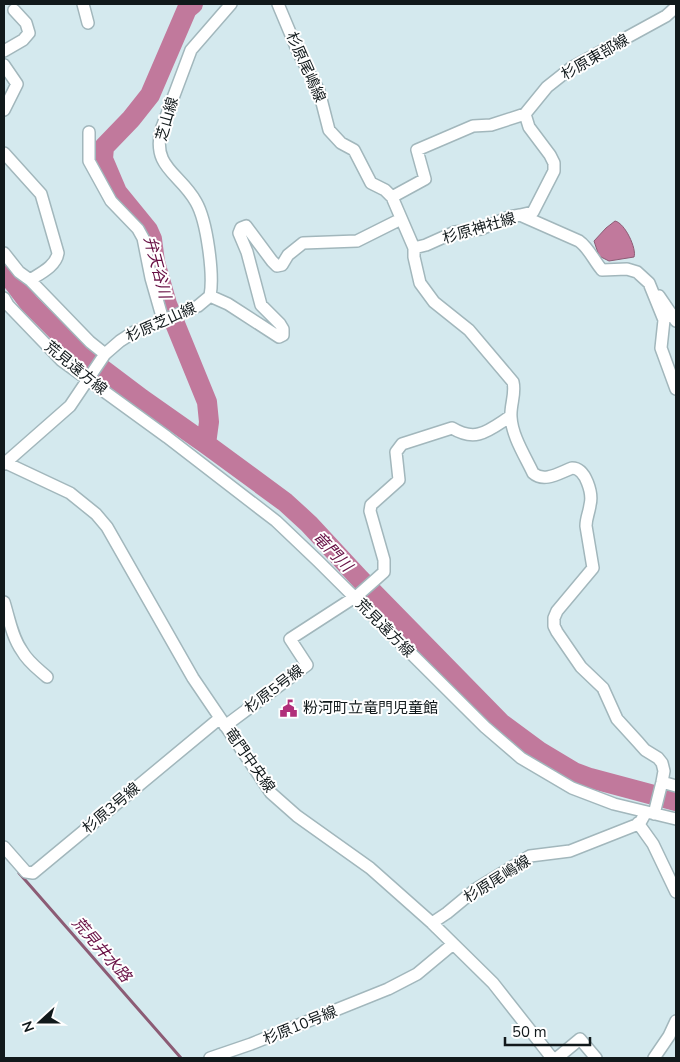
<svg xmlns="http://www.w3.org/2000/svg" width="680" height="1062" font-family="'Nunito Sans','Noto Sans JP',sans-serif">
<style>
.water{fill:#c1799c;stroke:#8c5c75}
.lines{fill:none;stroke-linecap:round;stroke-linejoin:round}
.stream{stroke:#8c5c75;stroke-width:3}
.river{stroke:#c1799c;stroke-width:20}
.minor-casing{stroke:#a2b7bc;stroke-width:14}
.minor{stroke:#fff;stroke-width:11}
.labels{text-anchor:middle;stroke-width:4;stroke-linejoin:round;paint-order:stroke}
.street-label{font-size:15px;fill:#11191b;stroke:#fff}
.poi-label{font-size:15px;fill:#11191b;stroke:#fff;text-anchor:start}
.water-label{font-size:16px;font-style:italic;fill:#670f44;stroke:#fff}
</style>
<rect width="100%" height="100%" fill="#d4e9ee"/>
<path class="water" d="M615 221C625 223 637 249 634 257L609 261 599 256 594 241 606 228Z"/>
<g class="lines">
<path class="stream" d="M19 873 181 1058"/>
<path class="river" d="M193 4 187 9 150 95 131 119 104 147 103 159 117 192 148 230 152 239 155 262 167 304 207 402 209 422 206 444
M4 270 29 303 59 333 89 359 142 399 206 444 285 502 309 524 360 579 501 723 539 751 574 772 590 778 676 801"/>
<defs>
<path id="minor" d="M83 4 88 23
M278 4 299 54 319 91 329 130 341 143 354 150 371 183 385 190 392 197 414 248V257L420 283 434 302 469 330 513 382C516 394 510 405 511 417 512 436 525 456 533 473 544 483 559 473 572 468 586 468 593 494 590 505 589 513 586 518 586 526L593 568 557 611 554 618V626L557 632 581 667 603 688 617 719 638 742 645 750 658 758 662 763 664 771 662 782 654 814
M4 51 23 40 29 33 26 23 14 10
M4 65 17 84 4 110
M89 132V161L111 201 138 229 143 238 151 278 163 320
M4 153 41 194 58 253C56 266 41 273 30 280L90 342 105 354
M392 197 425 179 417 150 473 126 491 125 525 114
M520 215 533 212 554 171V163L550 155 529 127 525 114 547 87 571 68 666 16 676 7
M414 248 426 245 455 232 481 229 509 217 520 215 579 241C589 248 594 261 602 270L627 269 637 272 649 283 664 320 661 348 676 389
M4 253 19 272 30 280
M210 296C214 275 207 221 196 202 180 173 152 168 161 130L191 50 231 4
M659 296 676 321
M4 298 8 305 61 360 167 437 276 521 318 561 485 727 521 758 572 788 614 804 676 819
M4 462 70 493 96 514 107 527 193 678 271 793 297 816 370 868 432 923 493 983 552 1058
M4 464 70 406 105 354 120 341 134 332 198 306 210 296 228 304 279 337 283 335V329L280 324 261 305 247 252 239 233 241 228 246 226 272 261 277 266 282 265 288 255 303 243 357 241 401 219
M4 602C9 618 12 637 22 651 28 662 38 669 47 677
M225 726 307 665 290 639 358 595 384 572V560L370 511 371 505 399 480 396 452 402 444 452 428C477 443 489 430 511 416
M662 782 676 786
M638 823 653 844 676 892
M4 847 26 872 33 873 220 718
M437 928 432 923 447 913 476 889 530 856 570 851 636 825 641 821 646 812
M210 1058 251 1044 388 989 417 974 453 944 449 940
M557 1058 580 1039 596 1058
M654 1058 669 1036 676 1021"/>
</defs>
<use href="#minor" class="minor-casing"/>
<use href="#minor" class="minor"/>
</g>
<defs>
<symbol id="civic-bare" viewBox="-9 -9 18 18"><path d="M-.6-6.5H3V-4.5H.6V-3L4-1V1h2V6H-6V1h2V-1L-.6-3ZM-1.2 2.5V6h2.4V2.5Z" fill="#b02f7a" stroke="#fff" stroke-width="2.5" paint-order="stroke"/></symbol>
</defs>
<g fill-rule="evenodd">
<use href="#civic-bare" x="276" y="696" width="25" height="25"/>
</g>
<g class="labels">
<g class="street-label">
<text transform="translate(595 57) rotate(-30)" y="5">杉原東部線</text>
<text transform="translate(306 67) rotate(66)" y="5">杉原尾嶋線</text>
<text transform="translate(167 119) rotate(-74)" y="5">芝山線</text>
<text transform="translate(479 228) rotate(-16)" y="5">杉原神社線</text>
<text transform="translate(161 322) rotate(-24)" y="5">杉原芝山線</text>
<text transform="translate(76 368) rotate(39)" y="5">荒見遠方線</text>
<text transform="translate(385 628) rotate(45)" y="5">荒見遠方線</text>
<text transform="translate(274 689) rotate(-37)" y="5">杉原5号線</text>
<text transform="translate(250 760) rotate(55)" y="5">竜門中央線</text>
<text transform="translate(111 808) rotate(-40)" y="5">杉原3号線</text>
<text transform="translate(497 879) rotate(-32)" y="5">杉原尾嶋線</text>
<text transform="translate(300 1025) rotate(-22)" y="5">杉原10号線</text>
</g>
<g class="poi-label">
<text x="303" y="713">粉河町立竜門児童館</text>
</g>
<g class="water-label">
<text transform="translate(158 267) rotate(75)" y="6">弁天谷川</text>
<text transform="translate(333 551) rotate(46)" y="6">竜門川</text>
<text transform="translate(102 949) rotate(49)" y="6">荒見井水路</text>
</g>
</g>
<rect width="680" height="1062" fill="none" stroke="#11191b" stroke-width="10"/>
<g transform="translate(40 1022) rotate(249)" stroke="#ffffff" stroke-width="4" paint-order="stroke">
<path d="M0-4L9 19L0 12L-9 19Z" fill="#11191b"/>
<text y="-8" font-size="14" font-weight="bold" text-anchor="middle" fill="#11191b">N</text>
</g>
<path d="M505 1037v8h85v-8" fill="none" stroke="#11191b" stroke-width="2.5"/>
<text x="512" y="1037" font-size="15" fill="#11191b" stroke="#ffffff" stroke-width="4" paint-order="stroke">50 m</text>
</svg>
